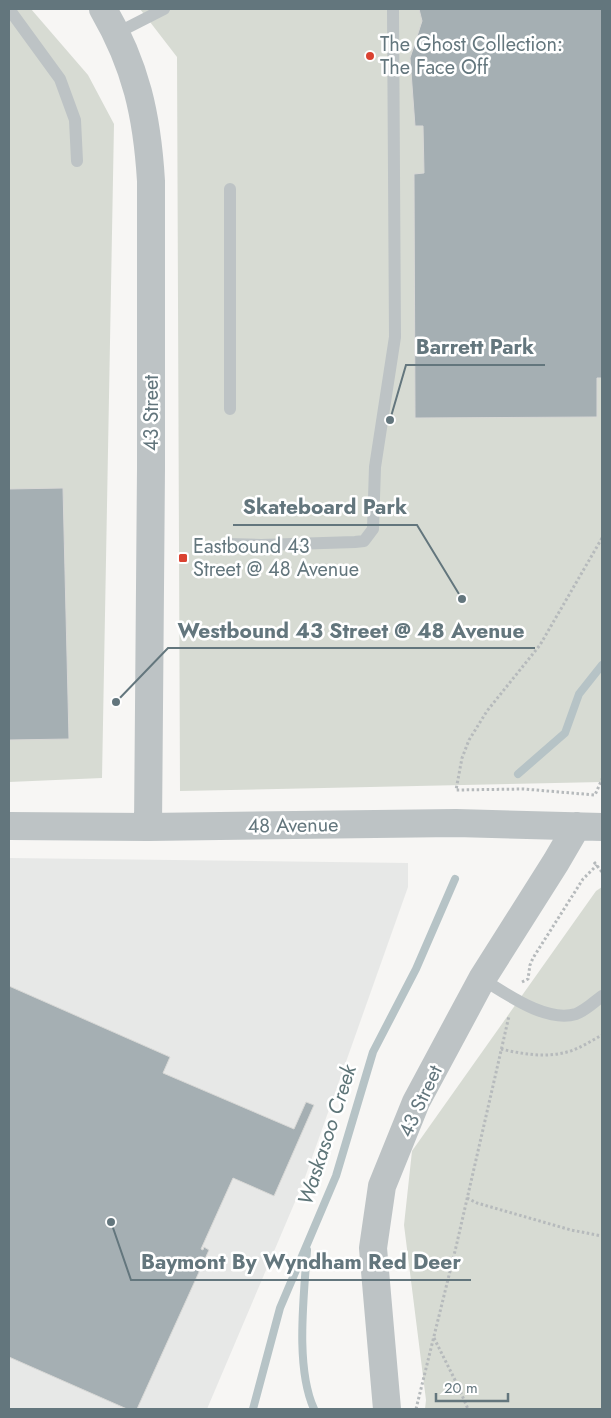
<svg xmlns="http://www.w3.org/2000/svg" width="611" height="1418" font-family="Jost,sans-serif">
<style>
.built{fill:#e7e8e7}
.green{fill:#d7dbd3}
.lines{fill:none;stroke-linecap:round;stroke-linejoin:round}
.stream{stroke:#b6c3c6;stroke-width:8}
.building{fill:#a5afb3;stroke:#d8d8d6}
.path{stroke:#b6babc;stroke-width:3;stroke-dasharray:2.5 2.5;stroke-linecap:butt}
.service{stroke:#bdc3c5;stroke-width:12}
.tertiary{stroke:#bdc3c5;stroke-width:28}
.poi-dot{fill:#da4231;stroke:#fff;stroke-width:2}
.labels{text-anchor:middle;stroke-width:5;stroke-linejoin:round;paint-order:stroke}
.poi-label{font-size:20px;fill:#63767d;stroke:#fff;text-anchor:start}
.street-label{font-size:20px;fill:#63767d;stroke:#fff}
.water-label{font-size:21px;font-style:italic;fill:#5e7578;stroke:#fff}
.leader{fill:none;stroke:#63767d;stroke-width:2}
.callout-dot{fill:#63767d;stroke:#fff;stroke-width:2}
.callout-label{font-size:21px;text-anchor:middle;font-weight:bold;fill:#63767d;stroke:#fff;stroke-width:5;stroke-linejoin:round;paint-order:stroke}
</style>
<rect width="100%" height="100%" fill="#f7f6f4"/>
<path class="built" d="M9 858 408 863V887L303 1183 207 1409H9Z"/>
<path class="green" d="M9 9H31L88 75 114 124 102 778 9 782Z
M140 9H602V782L180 791 177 57Z
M602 887V1409H425L426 1400 404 1225 412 1151 596 891Z"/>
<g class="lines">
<path class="stream" d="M518 774 565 733 579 694 602 665
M307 1250C304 1296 295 1367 314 1409
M253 1409 280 1308 336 1176 373 1052 416 969 455 879"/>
</g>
<path class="building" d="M419 9H602V378H597V417L415 418 414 174 424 173 423 126H415L410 58 422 21Z
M63 488 69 739 9 740V489Z
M9 986 170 1057 163 1073 294 1129 306 1102 314 1105 274 1196 233 1178 201 1249 203 1250 204 1247 209 1250 137 1409H127L9 1357Z"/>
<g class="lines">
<path class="path" d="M602 538 540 645 487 711 469 740 462 758 456 790 524 789 595 795 602 779
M594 862 602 872
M522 982 528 979 530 965 533 958 583 879 597 865
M501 1049C522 1054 546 1058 567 1052 579 1049 591 1041 602 1035
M467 1198 477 1203 571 1230 602 1236
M434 1338 457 1384 468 1409
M416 1409 456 1247 509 1016"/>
<path class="service" d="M9 9 60 79 75 120 77 161
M117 33 164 9
M230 189V409
M228 544 261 545 355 542 364 541 373 529 375 467 395 337 393 9
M482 979C507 994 546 1023 576 1014 586 1010 594 1002 602 996"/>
<path class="tertiary" d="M103 9C136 66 147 115 151 181V468L148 827
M9 826 148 827 456 823 602 827
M387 1409 373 1248 382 1186 416 1102 482 979 556 862 577 826"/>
</g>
<g class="poi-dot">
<circle cx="370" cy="56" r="5"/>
<rect x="178" y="553" width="10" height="10" rx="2.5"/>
</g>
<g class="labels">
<g class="poi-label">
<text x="380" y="51">The Ghost Collection:<tspan x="380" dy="23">The Face Off</tspan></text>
<text x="193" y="553">Eastbound 43<tspan x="193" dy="23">Street @ 48 Avenue</tspan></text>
</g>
<g class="street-label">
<text transform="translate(151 413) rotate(-90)" y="7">43 Street</text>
<text transform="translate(293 825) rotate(-1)" y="7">48 Avenue</text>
<text transform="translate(420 1101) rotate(-65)" y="7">43 Street</text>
</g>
<g class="water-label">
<text transform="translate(327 1135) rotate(-72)" y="7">Waskasoo Creek</text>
</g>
</g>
<path class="leader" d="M390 420L406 365H545M462 599L417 525H233M116 702L168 648H535M111 1222L131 1280H471"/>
<g class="callout-dot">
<circle cx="390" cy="420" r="5"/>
<circle cx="462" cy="599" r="5"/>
<circle cx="116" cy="702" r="5"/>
<circle cx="111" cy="1222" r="5"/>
</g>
<g class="callout-label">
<text x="475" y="354">Barrett Park</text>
<text x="325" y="514">Skateboard Park</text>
<text x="351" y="638">Westbound 43 Street @ 48 Avenue</text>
<text x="301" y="1269">Baymont By Wyndham Red Deer</text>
</g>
<rect width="611" height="1418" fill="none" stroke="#63767d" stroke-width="20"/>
<path d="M436 1393v8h72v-8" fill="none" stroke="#63767d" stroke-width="2.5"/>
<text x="444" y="1393" font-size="15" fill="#63767d" stroke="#ffffff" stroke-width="4" paint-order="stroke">20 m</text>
</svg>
